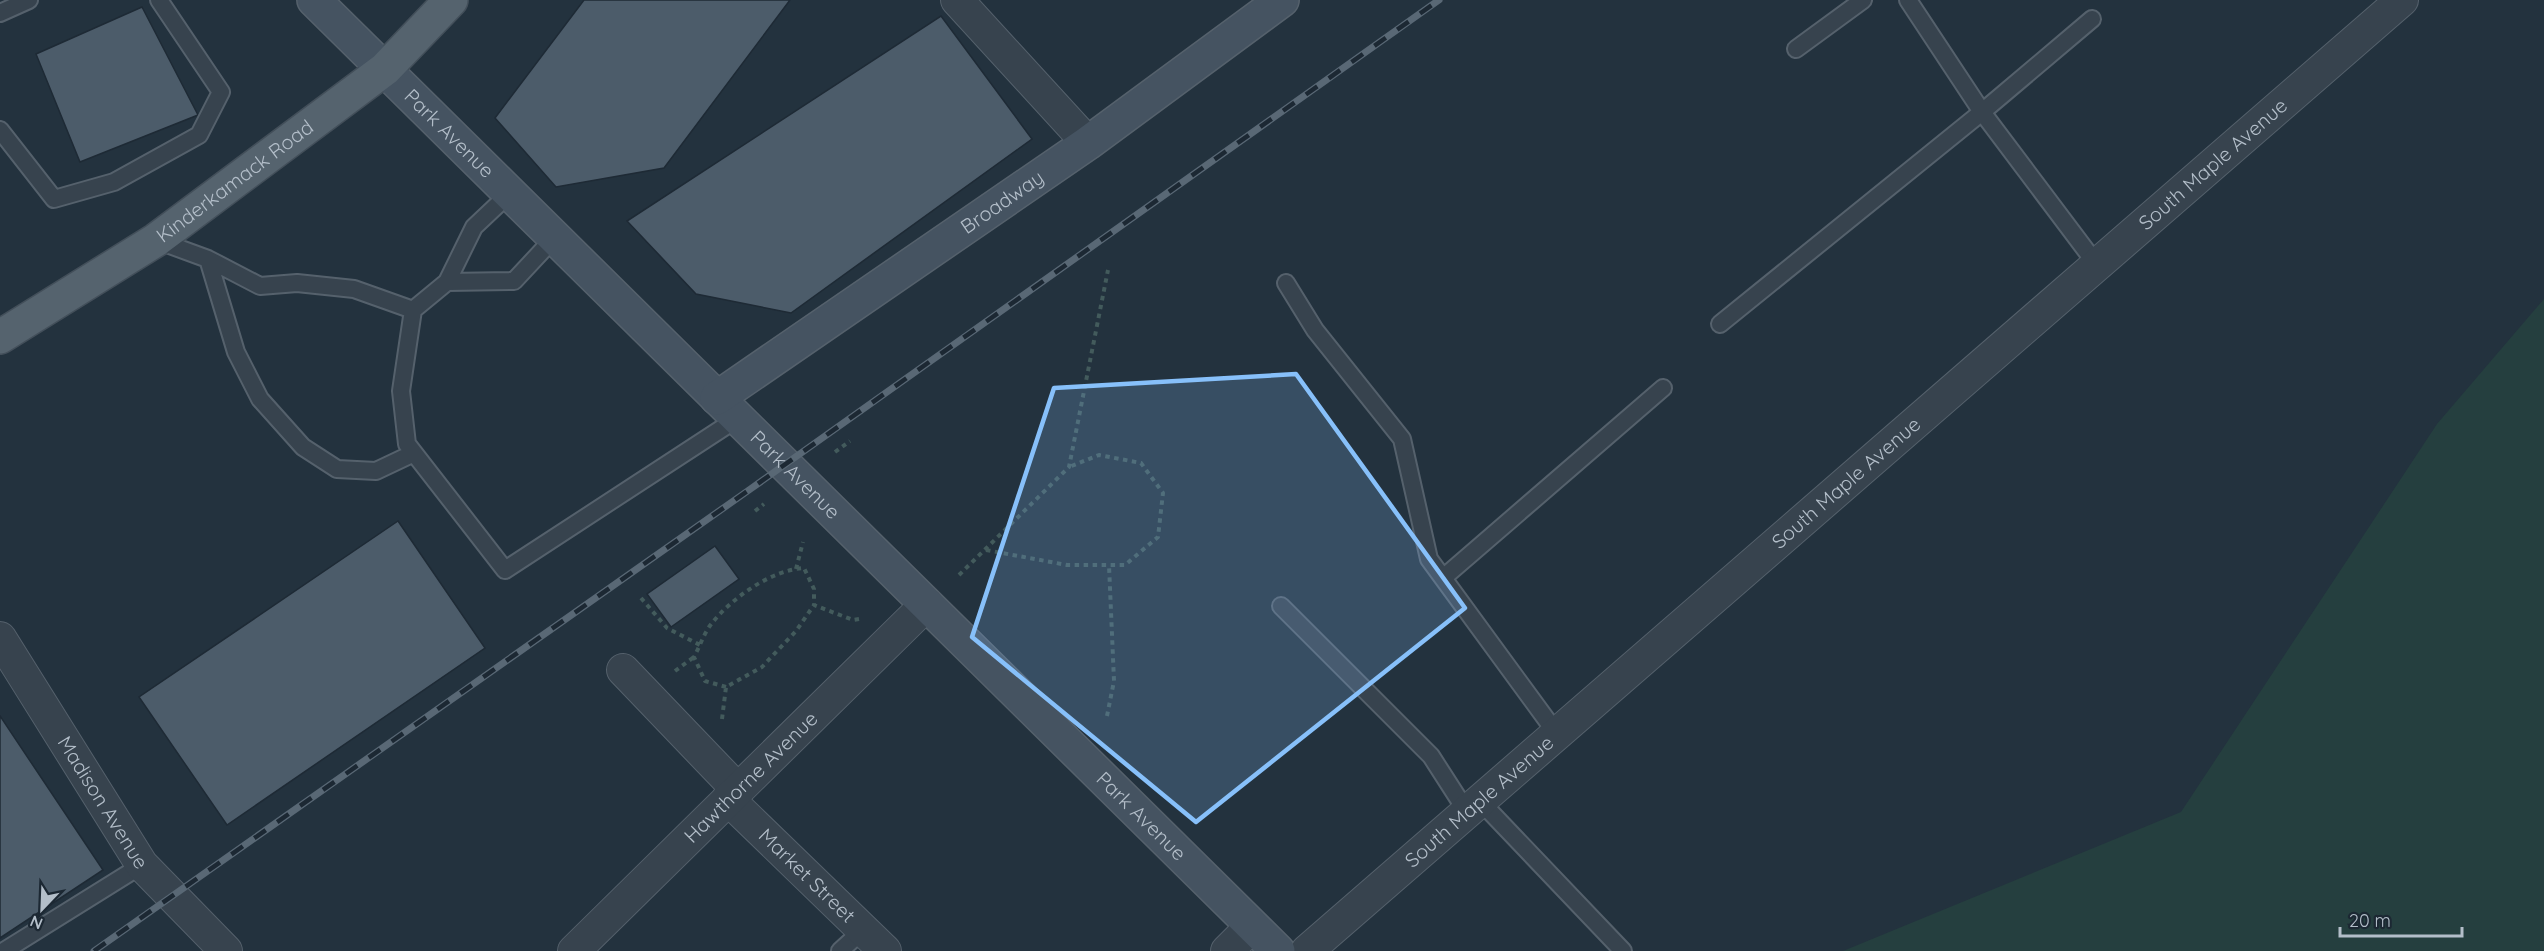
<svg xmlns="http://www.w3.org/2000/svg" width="2544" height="951" font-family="Quicksand,sans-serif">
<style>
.green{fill:#253f3f}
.building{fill:#4c5c6a;stroke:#1e2a35;stroke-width:1.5}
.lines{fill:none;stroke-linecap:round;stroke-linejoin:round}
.lane-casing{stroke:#55616c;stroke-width:20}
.street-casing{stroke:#55616c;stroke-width:34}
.secondary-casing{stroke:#55616c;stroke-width:36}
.primary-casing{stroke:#434f5a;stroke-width:36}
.path{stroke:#435b5c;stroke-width:4;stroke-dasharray:4.5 4.5;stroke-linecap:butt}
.lane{stroke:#37434e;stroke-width:16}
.street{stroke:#37434e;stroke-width:32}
.secondary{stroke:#455361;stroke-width:33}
.primary{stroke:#55636e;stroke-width:33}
.rail-casing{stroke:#596875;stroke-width:7}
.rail{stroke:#1c2833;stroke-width:4.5;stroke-dasharray:14;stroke-linecap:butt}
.marked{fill:#87c0fa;fill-opacity:0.2;stroke:#87c0fa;stroke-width:4.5;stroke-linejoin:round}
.labels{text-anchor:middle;stroke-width:6;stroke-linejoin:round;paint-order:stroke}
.street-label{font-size:20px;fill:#b3bec9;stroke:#1c2833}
</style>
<rect width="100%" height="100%" fill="#23323e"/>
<path class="green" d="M2544 299V951H1843L2181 812 2437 424Z"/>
<path class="building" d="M584 0H790L664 168 556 187 495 118Z
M142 7 198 115 80 162 36 54Z
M941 16 1032 139 791 313 696 294 627 221Z
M398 521 485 648 227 825 139 697Z
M715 546 739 579 671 627 647 594Z
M0 716 103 870 0 938Z"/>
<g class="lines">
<defs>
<path id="lane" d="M0 13 29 0
M2092 19 1982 112 2097 265
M1796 49 1863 0
M0 130 54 199 114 182 199 135 221 92 159 0
M510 193 474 227 447 282 413 310 401 391 407 444 505 570 738 418
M156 240 208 259 260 286 297 283 354 289 413 310
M208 259 236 352 260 399 303 447 337 469 376 471 414 453
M447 282 514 281 555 237
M1286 283 1315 330 1402 439 1429 559 1557 734
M1720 324 1982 112 1908 0
M1443 578 1663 388
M1281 606 1431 756 1467 812
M1480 801 1623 951
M4 951 142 865
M840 951 863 930"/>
<g id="street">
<path d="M957 0 1088 143"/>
<path id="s1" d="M0 638 142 865 226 951"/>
<path d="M623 670 738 790"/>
<path id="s2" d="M728 799 885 951"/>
<path id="s3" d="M574 951 927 604"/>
<path d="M1227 951 1252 926"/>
<path id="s4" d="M1307 951 2402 0"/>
</g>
<g id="secondary">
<path id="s5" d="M314 0 1278 951"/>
<path id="s6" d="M717 398 1088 143 1282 0"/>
</g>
<g id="primary">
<path id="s7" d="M0 337 156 240 385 69 451 0"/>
</g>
</defs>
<use href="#lane" class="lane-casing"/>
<use href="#street" class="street-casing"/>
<use href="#secondary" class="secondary-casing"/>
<use href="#primary" class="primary-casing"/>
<path class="path" d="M835 452 850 441
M755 511 764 504
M986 550 1067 565H1125L1158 537 1163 493 1141 463 1099 455 1069 467
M796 569 803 542
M959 575 1069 467 1108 270
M641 598 667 628 700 645
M675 671 694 657
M726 687 705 681 694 657C700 646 704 633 712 623 732 598 771 570 804 568L814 589V605
M1107 716 1114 681 1109 565
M722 719 726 687 762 667 796 631 814 605 853 620 859 619"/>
<use href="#lane" class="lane"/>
<use href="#street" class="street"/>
<use href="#secondary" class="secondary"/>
<use href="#primary" class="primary"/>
<defs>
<path id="rail" d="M94 951 749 490 1439 0"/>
</defs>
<use href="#rail" class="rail-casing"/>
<use href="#rail" class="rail"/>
</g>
<path class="marked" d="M1296 374 1465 608 1196 822 972 637 1054 388Z"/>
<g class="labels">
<g class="street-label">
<text dy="7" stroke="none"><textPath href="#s5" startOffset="190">Park Avenue</textPath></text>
<text dy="7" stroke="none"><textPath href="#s4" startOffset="1200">South Maple Avenue</textPath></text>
<text dy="7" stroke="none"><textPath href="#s7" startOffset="282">Kinderkamack Road</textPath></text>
<text dy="7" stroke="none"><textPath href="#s6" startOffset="346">Broadway</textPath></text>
<text dy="7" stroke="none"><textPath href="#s5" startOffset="676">Park Avenue</textPath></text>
<text dy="7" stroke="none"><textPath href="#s4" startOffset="714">South Maple Avenue</textPath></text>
<text dy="7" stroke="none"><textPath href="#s3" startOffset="248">Hawthorne Avenue</textPath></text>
<text dy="7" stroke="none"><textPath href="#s1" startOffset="194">Madison Avenue</textPath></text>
<text dy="7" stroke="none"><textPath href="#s4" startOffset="228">South Maple Avenue</textPath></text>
<text dy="7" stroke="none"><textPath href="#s5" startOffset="1162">Park Avenue</textPath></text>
<text dy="7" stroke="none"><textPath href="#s2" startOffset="110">Market Street</textPath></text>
</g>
</g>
<g transform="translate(42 909) rotate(203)" stroke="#1c2833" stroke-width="4.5" paint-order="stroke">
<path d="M0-4.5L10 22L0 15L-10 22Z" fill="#b3bec9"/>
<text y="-9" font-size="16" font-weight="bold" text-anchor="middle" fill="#b3bec9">N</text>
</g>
<path d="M2340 927v9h122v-9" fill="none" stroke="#b3bec9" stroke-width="3"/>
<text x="2349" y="927" font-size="18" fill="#b3bec9" stroke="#1c2833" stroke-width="4.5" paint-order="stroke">20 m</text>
</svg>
